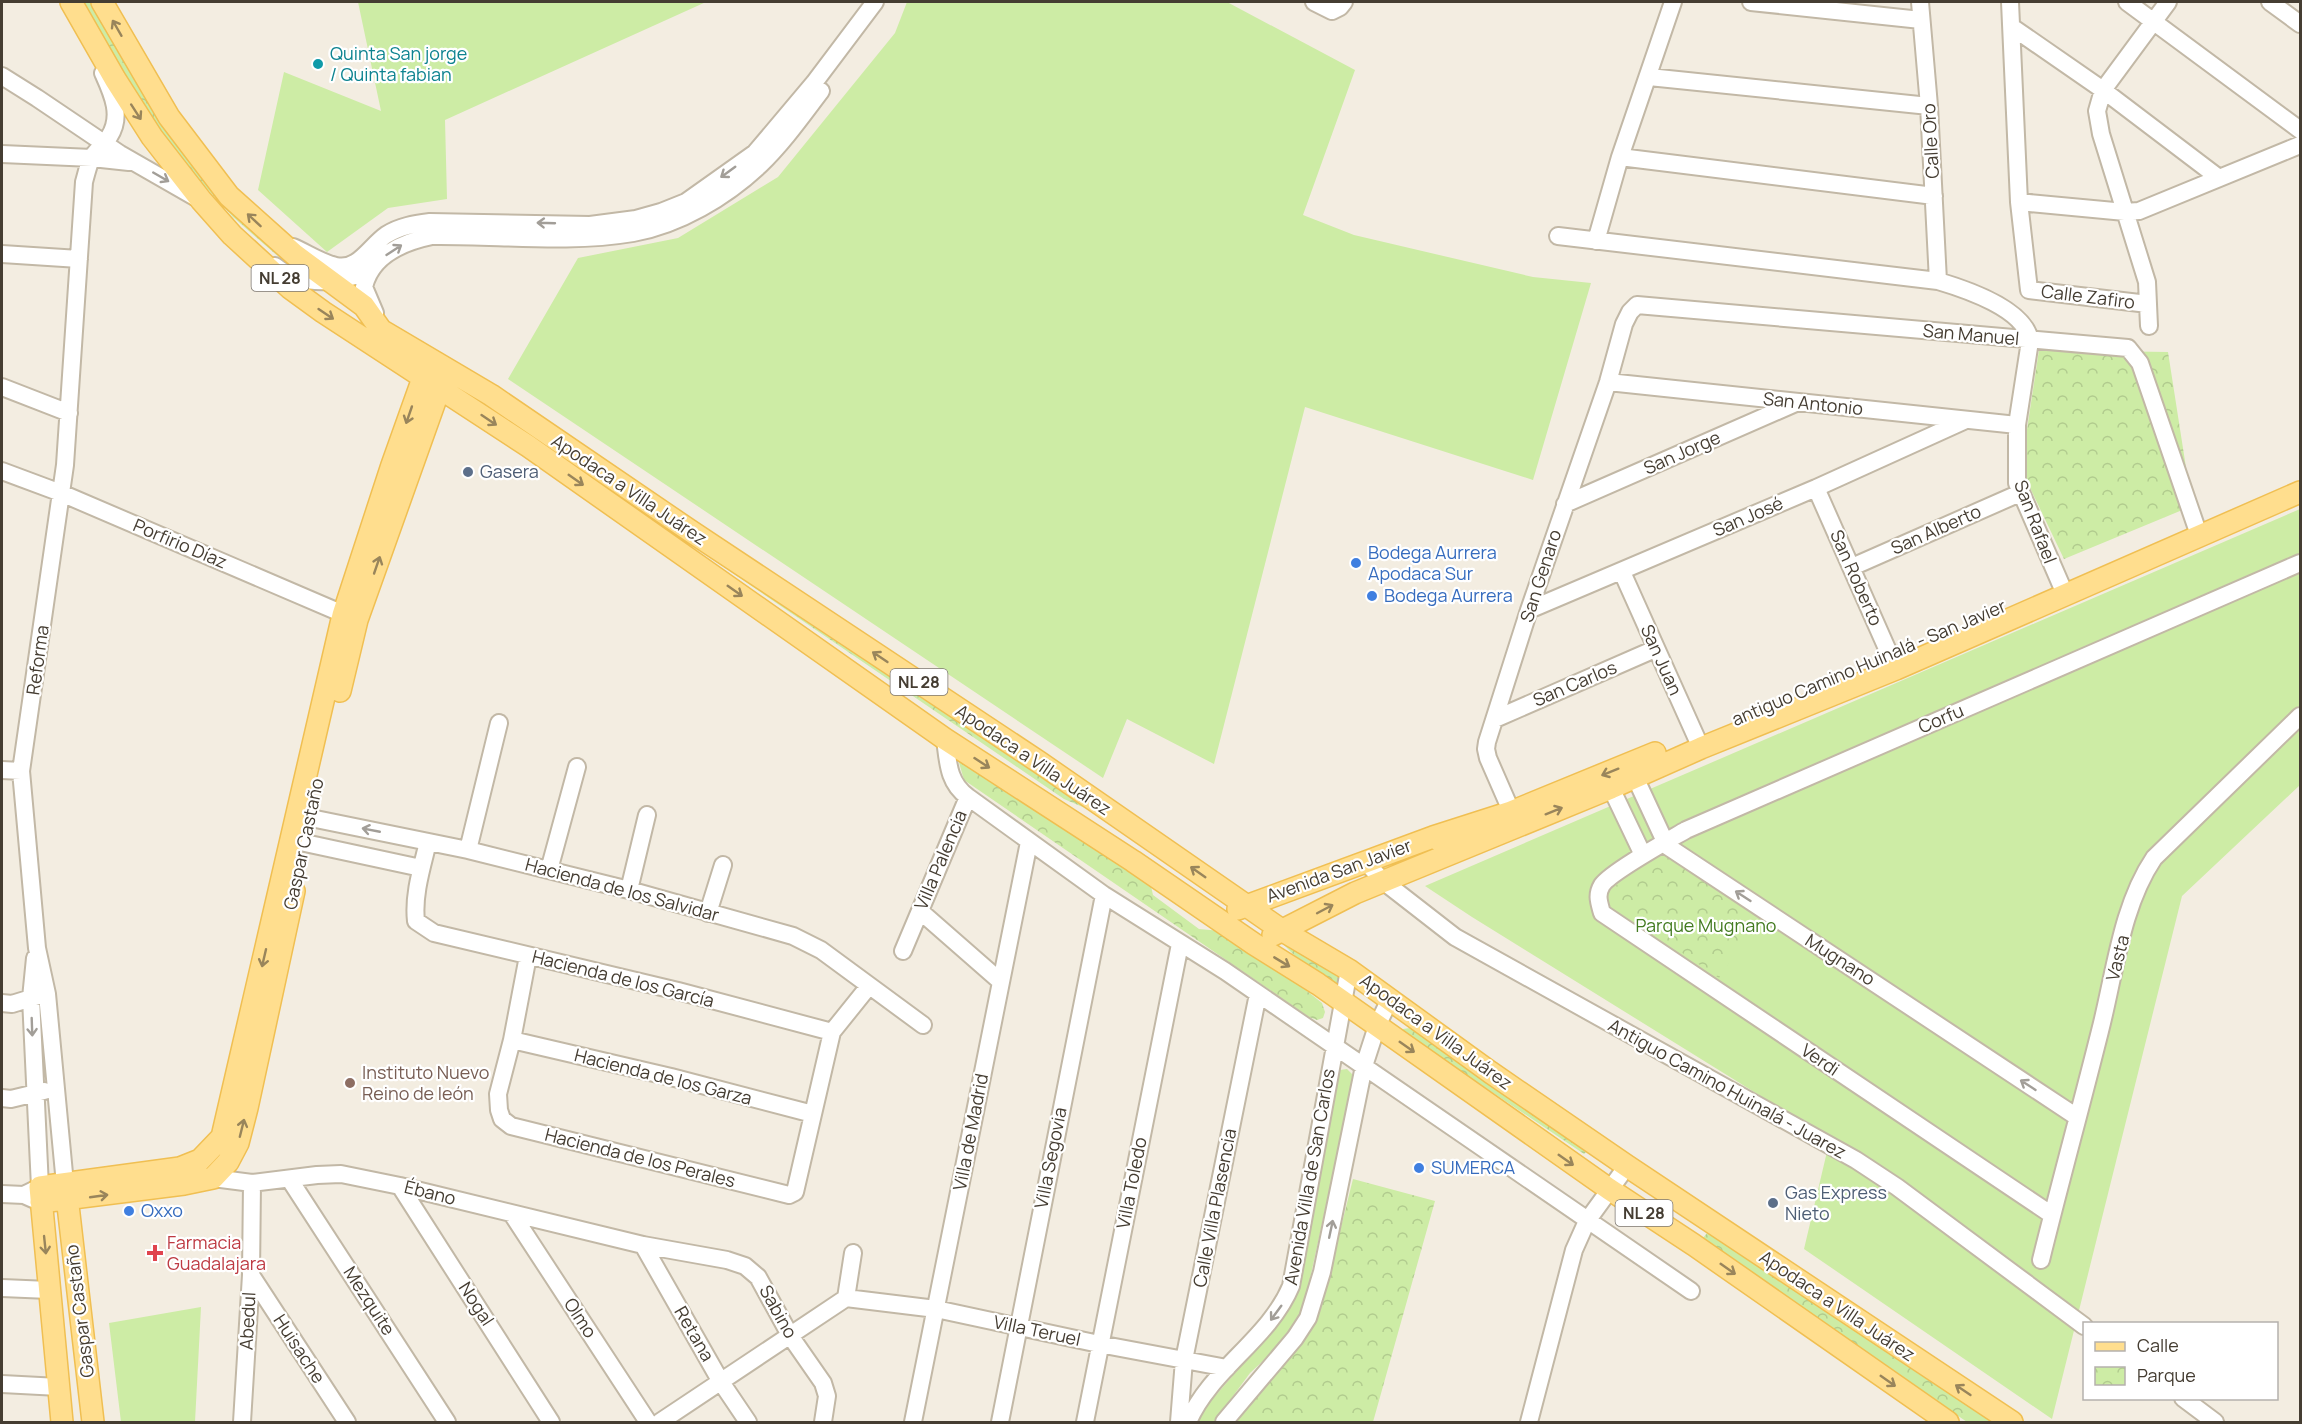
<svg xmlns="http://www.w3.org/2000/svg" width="2302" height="1424" font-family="Manrope,sans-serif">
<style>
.grass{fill:#cdeca5}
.park{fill:url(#park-crowns)}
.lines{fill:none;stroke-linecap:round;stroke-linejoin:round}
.minor-casing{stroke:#c2b8a6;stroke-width:20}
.major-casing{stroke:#f0bf52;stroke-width:24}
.minor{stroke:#fff;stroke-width:16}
.major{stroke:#ffde8e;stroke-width:21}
.oneway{stroke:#99855b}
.oneway2{stroke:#a29e98}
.culture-dot{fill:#0f9aa8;stroke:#fff;stroke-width:2}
.service-dot{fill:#5c6f8a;stroke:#fff;stroke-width:2}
.shop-dot{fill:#3f7fe0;stroke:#fff;stroke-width:2}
.education-dot{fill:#8d6e63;stroke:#fff;stroke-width:2}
.health-dot{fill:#e0444e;stroke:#fff;stroke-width:2}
.labels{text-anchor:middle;stroke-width:4.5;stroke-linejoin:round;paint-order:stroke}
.shield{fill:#fff;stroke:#7d7770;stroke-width:1.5}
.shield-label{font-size:16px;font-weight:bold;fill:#453d32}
.culture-label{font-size:18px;fill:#0d838f;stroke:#fff;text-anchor:start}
.street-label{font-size:18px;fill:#453d32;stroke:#fff}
.service-label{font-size:18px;fill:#4e5e75;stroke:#fff;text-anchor:start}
.shop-label{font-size:18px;fill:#366cbe;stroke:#fff;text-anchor:start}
.park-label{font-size:18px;fill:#437b20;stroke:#fff}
.education-label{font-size:18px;fill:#785e54;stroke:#fff;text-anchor:start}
.health-label{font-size:18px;fill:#be3a42;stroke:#fff;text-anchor:start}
</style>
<defs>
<pattern id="park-crowns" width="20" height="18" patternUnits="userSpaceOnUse" patternTransform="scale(1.5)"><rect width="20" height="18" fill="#cdeca5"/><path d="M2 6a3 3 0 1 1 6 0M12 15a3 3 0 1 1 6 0" fill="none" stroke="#b1cb8e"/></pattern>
</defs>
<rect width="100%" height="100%" fill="#f3ede1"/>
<path class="grass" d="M358 2H706L445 120 447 199 388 208 327 252 258 190 284 72 381 111Z
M907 2H1227L1355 70 1303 215 1354 235 1533 277 1591 283 1533 480 1305 407 1214 764 1127 719 1103 778 508 379 578 258 678 238 778 177 895 33Z
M2300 509V785L2182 896 2052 1419 1804 1249 1830 1139 1472 917 1425 886Z
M1347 1069 1354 1076 1305 1302 1296 1323 1278 1347 1250 1373 1214 1422H1196L1202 1411 1278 1324 1290 1300 1340 1070Z
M201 1307 195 1422H121L109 1323Z"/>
<path class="park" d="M81 2H91L115 46 213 189 281 259 233 217 209 191 188 173 135 95Z
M2039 350 2168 352 2192 506 2064 559 2021 469Z
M552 450 576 462 731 561 1092 811 1064 799Z
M958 759 1150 882 1153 895 1199 929 1221 931 1307 991 1322 1003 1325 1012 1323 1018 1317 1020 1309 1017 964 780Z
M1665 856 1758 918 1719 978 1608 902 1611 889 1657 858Z
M1280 937 1342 980 1340 987 1296 957 1280 941Z
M1410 1028 1588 1150 1584 1154 1403 1032V1029Z
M1353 1179 1435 1201 1373 1422H1229L1310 1330 1320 1311Z
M1711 1228 1999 1422H1967L1709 1244 1703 1238Z"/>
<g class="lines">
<defs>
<path id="minor" d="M1314 2 1332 11 1340 7 1344 2
M1751 2 1921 20
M1920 2 1929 106 1938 281
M2010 2 2019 202 2029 290 2148 304
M2127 2 2300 130
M2270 2 2300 24
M2012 27 2103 90 2219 178
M2 76 37 98 120 154 195 197
M1649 77 1929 106
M2 154 92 158 129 162
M1620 157 1934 196
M2019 202 2125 212 2139 211 2300 145
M1558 236 1938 281C1965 289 2026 309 2030 341L2017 425V483L2065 594
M1596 241 1620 157 1673 2
M293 247C307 253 322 263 336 266 358 271 370 246 386 235 400 226 415 224 430 222L590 225 636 219 661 212 686 202 755 153 814 83 875 2
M2 254 79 259
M275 266C301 287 343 285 371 268
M375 313 364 287C371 256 403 242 432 236 498 235 567 244 633 233 679 225 726 197 760 165 783 143 802 116 821 91
M2149 326 2147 282 2101 134 2097 111 2103 90 2168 2
M1608 382 2017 425
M2 387 69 413
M2 471 61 493 355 619
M1816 488 1896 669
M1565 504 1798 402
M1852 567 2020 493
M1622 572 1701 748
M1529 610 1816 488 1966 420
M1495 719 1655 649
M2 770 21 771
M1635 777 1667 846 2077 1117
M1611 788 1643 855
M968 797 1104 895 1225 971 1691 1291
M296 815 468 850 629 890 793 936 821 950 923 1025
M1516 822 1488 758 1486 749 1487 742 1529 610 1608 382 1624 324 1630 312 1637 305 2128 348 2140 363 2199 535
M291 840 421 868
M428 842C422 867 413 895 416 921L434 933 678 991 832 1032
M468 850 499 723
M1365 861 1383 881 1455 937 1856 1160 1897 1187 2084 1326
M549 870 577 767
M629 890 647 815
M920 911 1000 981
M708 913 723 865
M903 951 968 797C948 783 948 762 945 739
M528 956 512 1040 498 1094 499 1110 502 1119 511 1126 789 1195 795 1192 832 1032 869 986
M2 1003 12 1004 41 995
M512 1040 671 1077 813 1114
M2 1098 11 1099 44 1091
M213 1178 252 1183 317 1175 341 1174 400 1186 643 1245 727 1260 745 1266 758 1277 791 1337 823 1383 827 1396 823 1422
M290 1180 447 1422
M65 1184 47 994 37 948 21 771 65 465 84 182C86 175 88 166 91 159 95 151 104 145 109 137 123 116 112 93 103 73
M400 1186 551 1422
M2 1194 24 1195 33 1199
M24 1195 40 1187 31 998 35 958
M512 1214 648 1422
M2052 1215 1602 913C1599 902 1596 895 1602 885 1611 872 1669 840 1686 830L2300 563
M643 1245 721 1382 748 1422
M2041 1260C2060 1183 2081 1107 2100 1031 2115 973 2121 907 2154 858L2300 716
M251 1275 347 1422
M2 1288 49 1290
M846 1298 936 1309 1099 1344 1227 1368
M846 1298 853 1253
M2 1384 59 1387
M2183 1398 2215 1422
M242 1422 251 1275 252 1183
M660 1422 846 1298
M913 1422 1029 842
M1000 1422 1104 895
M1085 1422 1180 944
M1179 1422 1184 1360 1258 994
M1188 1422C1211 1369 1269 1339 1291 1286L1349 970
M1224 1422 1295 1338 1308 1318 1322 1272 1364 1066 1377 1026 1390 999
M1529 1422 1574 1250 1587 1221 1627 1166"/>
<path id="major" d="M71 2 115 79 152 137 201 200 232 235 290 288 323 312 528 446 945 739 1133 861 1254 944 1318 984 1609 1189 1694 1245 1948 1422
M102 2 169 117 229 196 295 255 364 306 381 330 491 395 692 532 1039 762 1283 931 1349 970 1490 1072 1627 1166 2012 1422
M340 691 357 620 444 376
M1433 837 1511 812 1655 753
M1238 909 1433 837 1445 843
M1273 935 1355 893 1611 788 1701 748 1896 669 2300 492
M66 1188 93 1422
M41 1202 184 1184 213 1178 228 1162 238 1143 247 1108 294 891
M62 1422 40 1187 180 1168 200 1160 222 1137 343 615 392 465 428 364"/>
</defs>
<use href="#minor" class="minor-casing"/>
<use href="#major" class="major-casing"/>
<use href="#minor" class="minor"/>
<use href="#major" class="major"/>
</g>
<defs><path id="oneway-shaft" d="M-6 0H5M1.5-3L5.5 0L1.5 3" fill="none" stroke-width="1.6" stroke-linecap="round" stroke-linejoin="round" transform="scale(1.5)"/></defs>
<g class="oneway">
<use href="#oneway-shaft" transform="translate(117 28) rotate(-120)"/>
<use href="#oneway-shaft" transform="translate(136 112) rotate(57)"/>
<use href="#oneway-shaft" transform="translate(254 220) rotate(-137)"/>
<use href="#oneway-shaft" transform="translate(326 314) rotate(34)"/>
<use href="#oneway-shaft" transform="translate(409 415) rotate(109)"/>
<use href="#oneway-shaft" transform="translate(489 420) rotate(34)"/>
<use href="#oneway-shaft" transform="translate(576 480) rotate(35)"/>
<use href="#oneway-shaft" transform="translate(377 565) rotate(-71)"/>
<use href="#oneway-shaft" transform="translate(735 591) rotate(35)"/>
<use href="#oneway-shaft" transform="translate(880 657) rotate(-146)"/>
<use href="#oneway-shaft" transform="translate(982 763) rotate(33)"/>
<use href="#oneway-shaft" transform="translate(1610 772) rotate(158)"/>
<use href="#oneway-shaft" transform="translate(1554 811) rotate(-22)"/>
<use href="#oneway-shaft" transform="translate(1198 872) rotate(-145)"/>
<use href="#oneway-shaft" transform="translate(1325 909) rotate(-28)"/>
<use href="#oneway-shaft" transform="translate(264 958) rotate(103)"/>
<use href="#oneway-shaft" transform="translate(1282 962) rotate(31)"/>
<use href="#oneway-shaft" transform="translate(1407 1047) rotate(35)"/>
<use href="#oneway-shaft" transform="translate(242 1128) rotate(-76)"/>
<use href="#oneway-shaft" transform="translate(1566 1160) rotate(35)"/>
<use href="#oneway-shaft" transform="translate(99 1196) rotate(-8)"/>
<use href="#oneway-shaft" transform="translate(45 1245) rotate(84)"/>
<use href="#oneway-shaft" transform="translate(1728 1269) rotate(35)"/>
<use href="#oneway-shaft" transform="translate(1888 1381) rotate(35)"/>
<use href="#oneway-shaft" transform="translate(1963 1390) rotate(-146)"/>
</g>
<g class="oneway2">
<use href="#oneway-shaft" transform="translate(728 172) rotate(144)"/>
<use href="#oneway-shaft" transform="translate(161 177) rotate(30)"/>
<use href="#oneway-shaft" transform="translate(546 223) rotate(-178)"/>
<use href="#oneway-shaft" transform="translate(394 250) rotate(-33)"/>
<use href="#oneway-shaft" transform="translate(371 830) rotate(-169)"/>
<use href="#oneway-shaft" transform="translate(1743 896) rotate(-147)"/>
<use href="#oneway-shaft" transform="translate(32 1027) rotate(88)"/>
<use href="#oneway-shaft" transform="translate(2028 1085) rotate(-147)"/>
<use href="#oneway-shaft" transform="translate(1331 1229) rotate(-78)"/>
<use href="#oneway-shaft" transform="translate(1276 1313) rotate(126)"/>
</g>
<circle class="culture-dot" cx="318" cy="64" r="6"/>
<g class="service-dot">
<circle cx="468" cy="472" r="6"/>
<circle cx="1773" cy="1203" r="6"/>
</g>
<g class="shop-dot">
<circle cx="1356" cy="563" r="6"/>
<circle cx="1372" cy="596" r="6"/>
<circle cx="1419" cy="1168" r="6"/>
<circle cx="129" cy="1211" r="6"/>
</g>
<circle class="education-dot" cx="350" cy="1083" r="6"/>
<path class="health-dot" d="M152 1244h6v6h6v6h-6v6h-6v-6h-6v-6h6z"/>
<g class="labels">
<g class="shield">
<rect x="251.5" y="265" width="57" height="26" rx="4.5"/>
<rect x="890.5" y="669" width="57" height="26" rx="4.5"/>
<rect x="1615.5" y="1200" width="57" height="26" rx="4.5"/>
</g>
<g class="shield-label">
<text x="280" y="284">NL 28</text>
<text x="919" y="688">NL 28</text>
<text x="1644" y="1219">NL 28</text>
</g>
<g class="culture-label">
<text x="330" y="60">Quinta San jorge<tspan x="330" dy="21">/ Quinta fabian</tspan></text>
</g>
<g class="street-label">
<text transform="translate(1931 141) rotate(-93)" y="6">Calle Oro</text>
<text transform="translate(2088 297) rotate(7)" y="6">Calle Zafiro</text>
<text transform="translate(1971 335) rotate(5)" y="6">San Manuel</text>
<text transform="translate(1813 404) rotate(6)" y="6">San Antonio</text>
<text transform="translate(1682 453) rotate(-24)" y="6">San Jorge</text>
<text transform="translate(629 490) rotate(34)" y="6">Apodaca a Villa Juárez</text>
<text transform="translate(1748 517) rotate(-23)" y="6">San José</text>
<text transform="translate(2035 522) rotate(69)" y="6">San Rafael</text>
<text transform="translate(1936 530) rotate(-24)" y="6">San Alberto</text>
<text transform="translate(180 544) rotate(23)" y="6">Porfirio Díaz</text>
<text transform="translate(1541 576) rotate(-72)" y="6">San Genaro</text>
<text transform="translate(1856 578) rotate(66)" y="6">San Roberto</text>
<text transform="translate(38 660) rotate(-82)" y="6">Reforma</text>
<text transform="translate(1661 660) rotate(66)" y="6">San Juan</text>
<text transform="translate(1869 663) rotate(-23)" y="6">antiguo Camino Huinalá - San Javier</text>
<text transform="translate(1575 684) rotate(-23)" y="6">San Carlos</text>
<text transform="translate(1941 719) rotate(-23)" y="6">Corfu</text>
<text transform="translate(1033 760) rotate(34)" y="6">Apodaca a Villa Juárez</text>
<text transform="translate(304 844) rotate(-78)" y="6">Gaspar Castaño</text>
<text transform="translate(941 860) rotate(-67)" y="6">Villa Palencia</text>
<text transform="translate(1339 871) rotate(-20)" y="6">Avenida San Javier</text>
<text transform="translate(622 890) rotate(15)" y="6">Hacienda de los Salvidar</text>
<text transform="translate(2118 958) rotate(-76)" y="6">Vasta</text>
<text transform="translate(1840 960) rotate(33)" y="6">Mugnano</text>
<text transform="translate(623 979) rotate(14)" y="6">Hacienda de los García</text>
<text transform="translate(1436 1032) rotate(36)" y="6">Apodaca a Villa Juárez</text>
<text transform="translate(1820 1060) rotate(34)" y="6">Verdi</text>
<text transform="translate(663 1077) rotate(14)" y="6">Hacienda de los Garza</text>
<text transform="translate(1727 1089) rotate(29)" y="6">Antiguo Camino Huinalá - Juarez</text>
<text transform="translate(971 1132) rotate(-79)" y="6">Villa de Madrid</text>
<text transform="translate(640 1158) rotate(14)" y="6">Hacienda de los Perales</text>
<text transform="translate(1051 1158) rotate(-79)" y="6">Villa Segovia</text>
<text transform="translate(1310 1177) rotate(-80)" y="6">Avenida Villa de San Carlos</text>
<text transform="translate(1132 1183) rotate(-79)" y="6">Villa Toledo</text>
<text transform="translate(430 1193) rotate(14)" y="6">Ébano</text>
<text transform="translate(1215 1208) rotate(-79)" y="6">Calle Villa Plasencia</text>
<text transform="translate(369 1301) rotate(57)" y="6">Mezquite</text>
<text transform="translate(476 1304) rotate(57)" y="6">Nogal</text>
<text transform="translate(1837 1306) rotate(34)" y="6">Apodaca a Villa Juárez</text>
<text transform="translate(80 1311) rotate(-97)" y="6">Gaspar Castaño</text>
<text transform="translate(778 1312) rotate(61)" y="6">Sabino</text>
<text transform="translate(580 1318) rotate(57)" y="6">Olmo</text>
<text transform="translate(248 1321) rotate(-87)" y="6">Abedul</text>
<text transform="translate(1037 1331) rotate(12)" y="6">Villa Teruel</text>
<text transform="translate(694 1334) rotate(60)" y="6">Retana</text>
<text transform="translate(299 1349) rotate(57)" y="6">Huisache</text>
</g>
<g class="service-label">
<text x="480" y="478">Gasera</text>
<text x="1785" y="1199">Gas Express<tspan x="1785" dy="21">Nieto</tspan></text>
</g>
<g class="shop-label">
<text x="1368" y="559">Bodega Aurrera<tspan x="1368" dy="21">Apodaca Sur</tspan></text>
<text x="1384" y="602">Bodega Aurrera</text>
<text x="1431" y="1174">SUMERCA</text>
<text x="141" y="1217">Oxxo</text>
</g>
<g class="park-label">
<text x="1706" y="932">Parque Mugnano</text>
</g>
<g class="education-label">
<text x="362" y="1079">Instituto Nuevo<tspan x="362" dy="21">Reino de león</tspan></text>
</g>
<g class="health-label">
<text x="167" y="1249">Farmacia<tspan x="167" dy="21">Guadalajara</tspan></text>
</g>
</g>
<rect width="2302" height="1424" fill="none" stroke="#453d32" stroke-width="6"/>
<rect x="2083" y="1322" width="195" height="78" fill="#ffffff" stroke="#b5b1ad" stroke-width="1.5"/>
<rect x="2095" y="1342" width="30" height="9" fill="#ffde8e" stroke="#b5b1ad" stroke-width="1.5"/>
<text x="2137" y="1352" font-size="18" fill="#453d32">Calle</text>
<rect x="2095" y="1367" width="30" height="18" fill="url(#park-crowns)" stroke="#b5b1ad" stroke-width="1.5"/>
<text x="2137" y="1382" font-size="18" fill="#453d32">Parque</text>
</svg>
